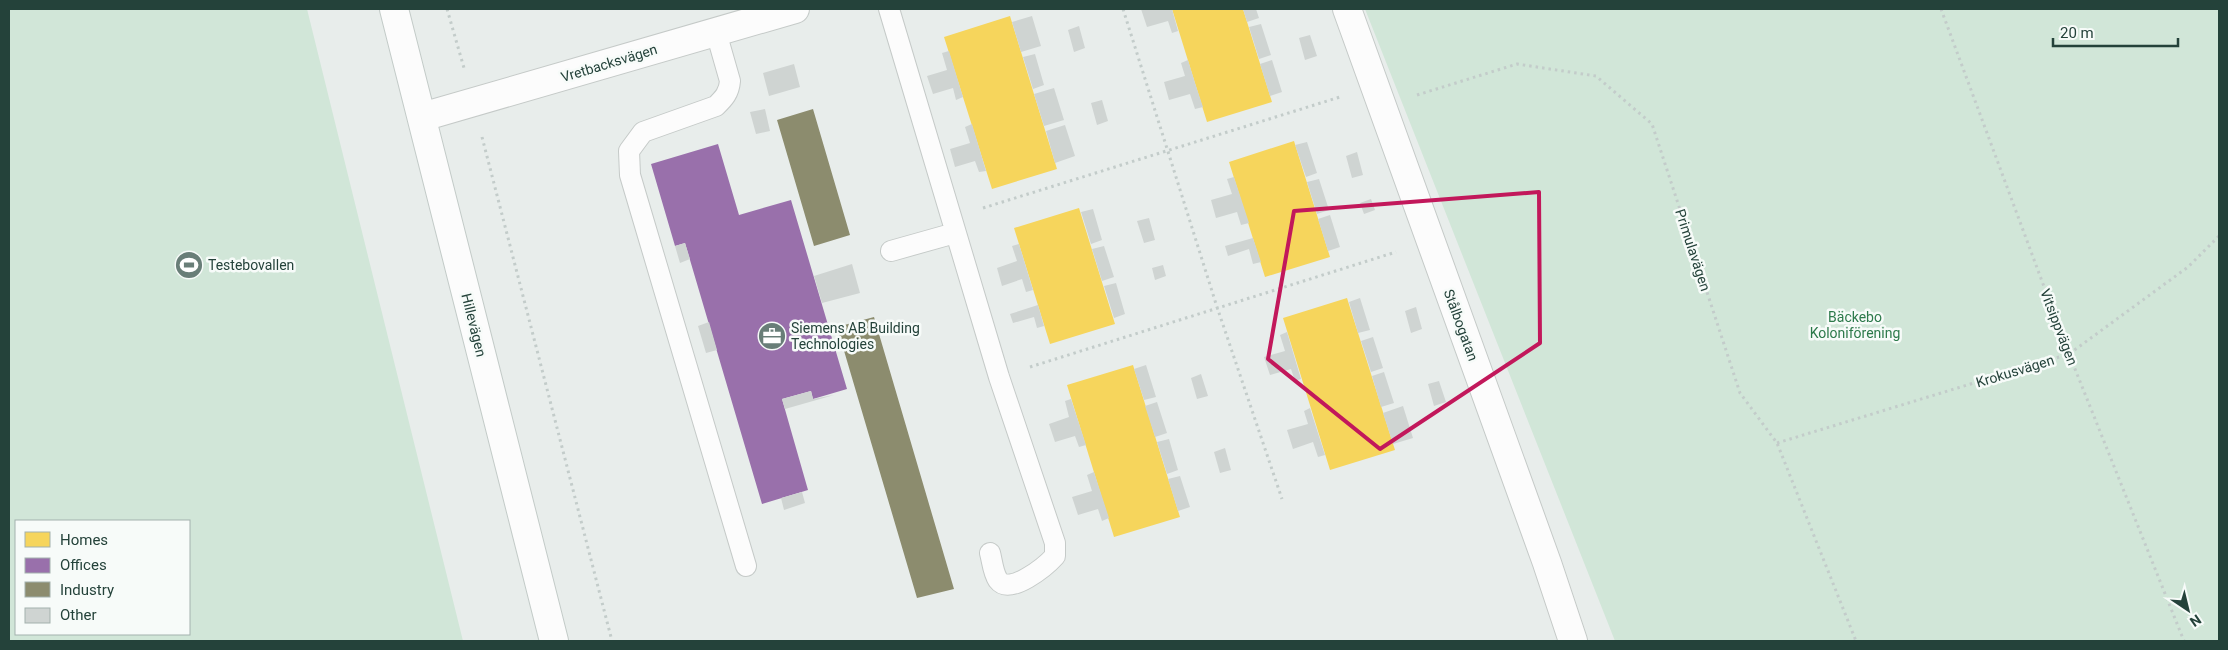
<svg xmlns="http://www.w3.org/2000/svg" width="2228" height="650" font-family="Roboto,sans-serif">
<style>
.green{fill:#d1e6d8;fill-rule:evenodd}
.homes{fill:#f6d55c}
.offices{fill:#9970ab}
.industry{fill:#8c8c6e}
.building{fill:#cfd4d2}
.lines{fill:none;stroke-linecap:round;stroke-linejoin:round}
.lane-casing{stroke:#c5cac8;stroke-width:22}
.street-casing{stroke:#c5cac8;stroke-width:30}
.secondary-casing{stroke:#c3cbc8;stroke-width:30}
.path{stroke:#c3ccca;stroke-width:3;stroke-dasharray:2.5 4;stroke-linecap:butt}
.lane{stroke:#fcfcfc;stroke-width:20}
.street{stroke:#fcfcfc;stroke-width:28}
.secondary{stroke:#fcfcfc;stroke-width:28}
.marked{fill:none;stroke:#c2185b;stroke-width:4;stroke-linejoin:round}
.labels{text-anchor:middle;stroke-width:5;stroke-linejoin:round;paint-order:stroke}
.street-label{font-size:14px;fill:#24423a;stroke:#f7fbf9}
.poi-label{font-size:14px;fill:#24423a;stroke:#f7fbf9;text-anchor:start}
.park-label{font-size:14px;fill:#2d7a4b;stroke:#f7fbf9}
</style>
<rect width="100%" height="100%" fill="#e8edeb"/>
<path class="green" d="M9 9H307L463 641H9ZM16 521H189V634H16Z
M1365 9H2219V641H1615Z"/>
<path class="homes" d="M1172 9H1243L1272 102 1207 122Z
M1010 16 1057 169 992 189 944 37Z
M1294 141 1330 257 1265 277 1229 162Z
M1079 208 1115 324 1050 344 1014 228Z
M1347 298 1395 450 1330 470 1283 318Z
M1133 365 1180 517 1114 537 1067 385Z"/>
<path class="offices" d="M718 144 739 215 791 200 847 389 813 399 811 391 782 399 808 490 762 504 685 243 675 246 651 164Z"/>
<path class="industry" d="M813 109 850 235 814 246 777 120Z
M874 317 954 589 917 598 837 327Z"/>
<path class="building" d="M1141 9H1172L1178 31 1172 33 1168 21 1147 27Z
M1243 9H1256L1259 18 1247 22Z
M1032 16 1041 46 1021 52 1012 22Z
M1261 24 1271 55 1259 59 1249 27Z
M1079 26 1085 48 1074 52 1068 30Z
M1310 35 1317 56 1305 60 1299 38Z
M949 51 963 97 956 100 953 88 933 94 927 76 947 70 942 53Z
M1035 54 1044 85 1033 89 1023 57Z
M1188 60 1195 83 1203 107 1195 109 1190 94 1169 100 1164 82 1185 76 1181 63Z
M1272 60 1282 92 1270 96 1260 64Z
M794 64 800 87 769 96 763 73Z
M1054 88 1064 120 1044 126 1034 94Z
M1102 100 1108 121 1097 125 1091 103Z
M765 109 770 131 756 134 750 112Z
M972 124 986 171 979 172 975 161 955 167 950 149 970 143 965 127Z
M1065 125 1075 156 1055 163 1046 131Z
M1307 142 1317 173 1306 177 1295 145Z
M1357 152 1363 175 1352 178 1346 156Z
M1234 177 1249 223 1241 225 1237 212 1216 218 1211 200 1232 194 1227 179Z
M1319 179 1329 210 1317 214 1307 182Z
M1371 199 1375 210 1364 214 1360 203Z
M1093 209 1102 240 1091 244 1081 212Z
M1330 215 1340 247 1328 251 1318 219Z
M1149 218 1155 240 1144 243 1137 221Z
M1253 238 1261 262 1253 264 1249 249 1228 256 1225 246Z
M685 243 690 259 680 263 675 246Z
M1019 244 1033 290 1026 292 1022 279 1002 286 997 268 1017 261 1012 246Z
M1104 246 1114 277 1102 281 1092 249Z
M852 264 860 293 822 303 814 276Z
M1163 265 1166 276 1155 280 1152 268Z
M1116 283 1125 314 1114 318 1104 286Z
M1360 298 1370 330 1358 333 1349 302Z
M1038 305 1044 326 1037 328 1034 317 1013 323 1010 314Z
M1416 307 1422 329 1411 333 1405 311Z
M709 322 717 350 706 353 698 326Z
M1287 332 1301 379 1295 381 1291 369 1270 375 1264 357 1285 351 1280 335Z
M1373 337 1383 368 1371 372 1361 341Z
M1146 365 1156 397 1144 400 1134 369Z
M1384 372 1394 403 1381 407 1372 376Z
M1201 374 1208 396 1197 399 1191 378Z
M1439 381 1446 402 1434 406 1428 384Z
M811 391 813 399 834 395 785 409 782 399Z
M1071 399 1086 445 1079 447 1075 436 1055 442 1049 424 1069 417 1065 401Z
M1157 402 1167 433 1155 437 1145 406Z
M1403 406 1413 438 1393 444 1383 413Z
M1310 408 1325 455 1318 457 1313 442 1293 449 1287 430 1308 424 1304 411Z
M1169 439 1178 470 1167 474 1157 442Z
M1225 448 1231 470 1220 473 1214 452Z
M1094 472 1109 518 1102 521 1098 509 1078 515 1072 497 1092 491 1087 475Z
M1180 476 1190 507 1178 511 1168 479Z
M802 492 805 503 784 510 781 498Z"/>
<g class="lines">
<defs>
<path id="lane" d="M889 9 999 377 1055 543V556C1046 566 1010 596 998 580 993 573 992 560 990 553
M716 32 730 81C729 93 724 98 716 106L643 132 629 151 630 175 746 566
M891 251 955 233"/>
<path id="street" d="M1347 9 1547 563 1573 641
M422 117 795 9"/>
<path id="secondary" d="M394 9 554 641"/>
</defs>
<use href="#lane" class="lane-casing"/>
<use href="#street" class="street-casing"/>
<use href="#secondary" class="secondary-casing"/>
<path class="path" d="M447 9 464 68
M1123 9 1217 307 1282 499
M1941 9 2069 354 2184 641
M1417 95 1517 64 1596 76 1652 124 1740 393 1777 443 1856 641
M482 137 612 641
M983 208 1340 97
M1030 367 1396 252
M1777 443 2069 354 2188 267 2219 236"/>
<use href="#lane" class="lane"/>
<use href="#street" class="street"/>
<use href="#secondary" class="secondary"/>
</g>
<path class="marked" d="M1539 192 1540 343 1380 449 1268 359 1294 211Z"/>
<defs>
<symbol id="stadium-disc" viewBox="-11 -11 22 22"><circle r="9.5" fill="#697e78" stroke="#f7fbf9"/><path d="M0-5a6.5 5 0 1 0 0 10a6.5 5 0 1 0 0-10ZM-3.5-1.8h7v3.6h-7Z" fill="#fff"/></symbol>
<symbol id="office-disc" viewBox="-11 -11 22 22"><circle r="9.5" fill="#697e78" stroke="#f7fbf9"/><path d="M-6-3h4V-5.5h4V-3h4V5H-6ZM-1-4.5V-3h2v-1.5ZM-6 0V1H6V0Z" fill="#fff"/></symbol>
</defs>
<g fill-rule="evenodd">
<use href="#stadium-disc" x="173" y="249" width="32" height="32"/>
<use href="#office-disc" x="756" y="320" width="32" height="32"/>
</g>
<g class="labels">
<g class="street-label">
<text transform="translate(609 63) rotate(-17)" y="5">Vretbacksvägen</text>
<text transform="translate(1693 250) rotate(72)" y="5">Primulavägen</text>
<text transform="translate(474 325) rotate(76)" y="5">Hillevägen</text>
<text transform="translate(1461 325) rotate(70)" y="5">Stålbogatan</text>
<text transform="translate(2059 327) rotate(69)" y="5">Vitsippvägen</text>
<text transform="translate(2015 371) rotate(-17)" y="5">Krokusvägen</text>
</g>
<g class="poi-label">
<text x="208" y="270">Testebovallen</text>
<text x="791" y="333">Siemens AB Building<tspan x="791" dy="16">Technologies</tspan></text>
</g>
<g class="park-label">
<text x="1855" y="322">Bäckebo<tspan x="1855" dy="16">Koloniförening</tspan></text>
</g>
</g>
<rect width="2228" height="650" fill="none" stroke="#24423a" stroke-width="20"/>
<rect x="15" y="520" width="175" height="115" fill="#f7fbf9" stroke="#a3b1ad"/>
<rect x="25" y="532" width="25" height="15" fill="#f6d55c" stroke="#a3b1ad"/>
<text x="60" y="545" font-size="15" fill="#24423a">Homes</text>
<rect x="25" y="558" width="25" height="15" fill="#9970ab" stroke="#a3b1ad"/>
<text x="60" y="570" font-size="15" fill="#24423a">Offices</text>
<rect x="25" y="582" width="25" height="15" fill="#8c8c6e" stroke="#a3b1ad"/>
<text x="60" y="595" font-size="15" fill="#24423a">Industry</text>
<rect x="25" y="608" width="25" height="15" fill="#cfd4d2" stroke="#a3b1ad"/>
<text x="60" y="620" font-size="15" fill="#24423a">Other</text>
<g transform="translate(2188 610) rotate(145)" stroke="#f7fbf9" stroke-width="4" paint-order="stroke">
<path d="M0-4L9 19L0 12L-9 19Z" fill="#24423a"/>
<text y="-8" font-size="14" font-weight="bold" text-anchor="middle" fill="#24423a">N</text>
</g>
<path d="M2053 38v8h125v-8" fill="none" stroke="#24423a" stroke-width="2.5"/>
<text x="2060" y="38" font-size="15" fill="#24423a" stroke="#f7fbf9" stroke-width="4" paint-order="stroke">20 m</text>
</svg>
